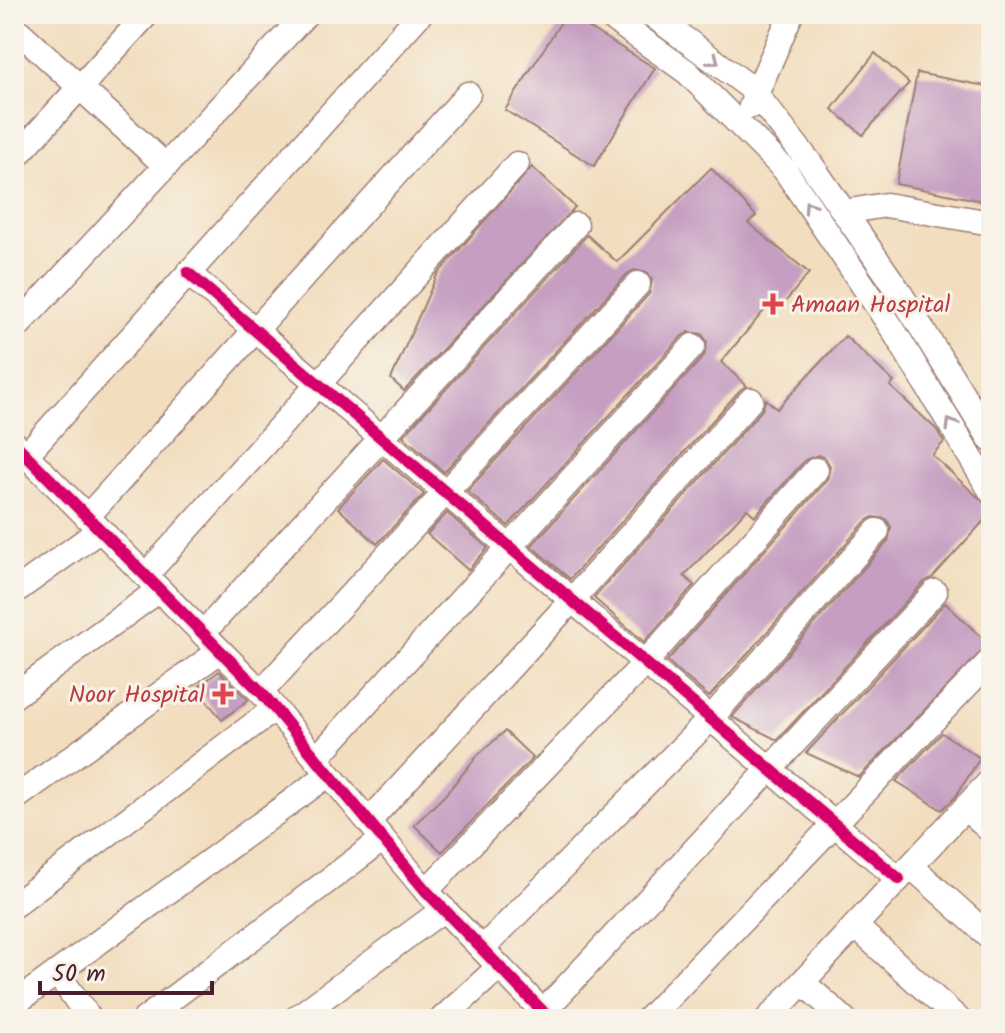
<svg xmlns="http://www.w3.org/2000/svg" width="1005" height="1033" font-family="Kalam,sans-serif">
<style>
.building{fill:#c59ec1}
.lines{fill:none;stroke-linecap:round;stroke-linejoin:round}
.minor-casing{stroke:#9e7e75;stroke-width:27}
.minor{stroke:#fff;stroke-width:24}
.cycleway-casing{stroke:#f7f3e8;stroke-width:17}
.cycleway{stroke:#d6006c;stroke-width:12}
.oneway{stroke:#ae9aa0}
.health-dot{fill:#e0444e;stroke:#f7f3e8;stroke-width:3}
.labels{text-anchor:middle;stroke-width:6;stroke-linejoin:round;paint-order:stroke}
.health-label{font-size:24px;fill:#be3a42;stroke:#f7f3e8;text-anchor:start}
</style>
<rect width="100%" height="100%" fill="#f7f3e8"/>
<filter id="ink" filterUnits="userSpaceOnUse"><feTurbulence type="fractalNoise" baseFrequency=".0125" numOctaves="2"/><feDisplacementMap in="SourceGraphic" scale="16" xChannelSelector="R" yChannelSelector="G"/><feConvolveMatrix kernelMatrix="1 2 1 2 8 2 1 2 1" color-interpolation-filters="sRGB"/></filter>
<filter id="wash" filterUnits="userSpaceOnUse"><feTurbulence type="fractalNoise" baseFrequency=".006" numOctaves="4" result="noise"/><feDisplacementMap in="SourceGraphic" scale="32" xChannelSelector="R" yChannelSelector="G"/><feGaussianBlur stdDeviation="1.8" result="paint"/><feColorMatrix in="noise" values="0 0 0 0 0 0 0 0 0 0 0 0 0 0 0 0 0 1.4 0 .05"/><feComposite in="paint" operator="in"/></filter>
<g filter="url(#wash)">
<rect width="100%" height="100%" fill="#f2debf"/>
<g id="blocks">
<path class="building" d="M566 14 655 68 594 166 505 110Z
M875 53 909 83 863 135 832 109Z
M917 73 991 87V185L988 202 896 184Z
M532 167 575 207 404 391 391 379 437 275Z
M711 168 756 216 748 223 809 273 781 307 773 300 721 362 747 386 740 390 570 579 531 546 704 356 707 342 702 334 689 332 682 336 508 526 467 491 649 294 652 280 648 273 634 270 627 274 444 472 403 436 587 235 617 262Z
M845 336 894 382 890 386 936 429 944 442 932 455 991 509V513L933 577 924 582 777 740 732 717 888 541 891 527 886 519 873 517 866 521 709 697 667 661 827 480 830 466 825 458 818 455 805 460 755 516 747 509 684 576 694 585 644 642 594 598 762 410 766 399 777 409Z
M383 459 424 494 377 544 338 508Z
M447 513 488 548 468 570 427 534Z
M945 603 989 644 859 777 806 753Z
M219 671 248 700 222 720 197 688Z
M505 731 533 758 442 852 414 825 445 795 478 755Z
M942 733 980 758 956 796 942 810 896 781Z"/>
</g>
</g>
<g filter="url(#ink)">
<use href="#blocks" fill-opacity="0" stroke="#9e7e75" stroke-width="2"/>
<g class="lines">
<defs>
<path id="minor" d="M606 14 687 72 785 170 892 328 991 491
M651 14 751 88 810 163 898 290 991 440
M14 27 166 166
M751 106 791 14
M14 159 147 14
M844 212 886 205 991 223
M188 273 899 879
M14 330 306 14
M14 443 261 692 426 891 550 1019
M26 455 420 14
M87 517 468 94
M146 575 517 164
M14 592 100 530
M203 633 576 225
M261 692 638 284
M14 696 159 590
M316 759 693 346
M14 799 220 651
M965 808 991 831
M369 821 572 600 751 400
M911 866 991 938
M426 891 645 663 816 470
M14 905 274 709
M855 926 958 1019
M482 949 711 718 877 531
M57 973 90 1019
M802 982 844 1019
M14 1004 329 774
M543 1012 935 592
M145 1019 383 839
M295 1019 444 909
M442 1019 499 967
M648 1019 991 660
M768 1019 991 780"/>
</defs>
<use href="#minor" class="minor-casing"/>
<use href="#minor" class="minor"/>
<defs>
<path id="cycleway" d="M188 273 899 879
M14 443 261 692 426 891 550 1019"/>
</defs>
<use href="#cycleway" class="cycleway-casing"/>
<use href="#cycleway" class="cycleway"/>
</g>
<defs><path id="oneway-chevron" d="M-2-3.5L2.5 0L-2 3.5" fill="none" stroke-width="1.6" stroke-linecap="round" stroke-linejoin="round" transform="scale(2)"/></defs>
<g class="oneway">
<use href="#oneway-chevron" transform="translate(714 60) rotate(38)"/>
<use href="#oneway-chevron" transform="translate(809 206) rotate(-124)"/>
<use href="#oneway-chevron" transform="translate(951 424) rotate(-121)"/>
</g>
</g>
<g class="health-dot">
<path d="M769 292h8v8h8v8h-8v8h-8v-8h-8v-8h8z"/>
<path d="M219 682h8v8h8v8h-8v8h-8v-8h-8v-8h8z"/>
</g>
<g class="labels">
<g class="health-label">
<text x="791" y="312">Amaan Hospital</text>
<text x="205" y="702" text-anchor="end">Noor Hospital</text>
</g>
</g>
<rect width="1005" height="1033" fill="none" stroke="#f7f3e8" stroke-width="48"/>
<path d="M40 981v12h172v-12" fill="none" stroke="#4a1f2b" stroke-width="4"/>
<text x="52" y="981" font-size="24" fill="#4a1f2b" stroke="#f7f3e8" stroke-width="6" paint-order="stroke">50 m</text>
</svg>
